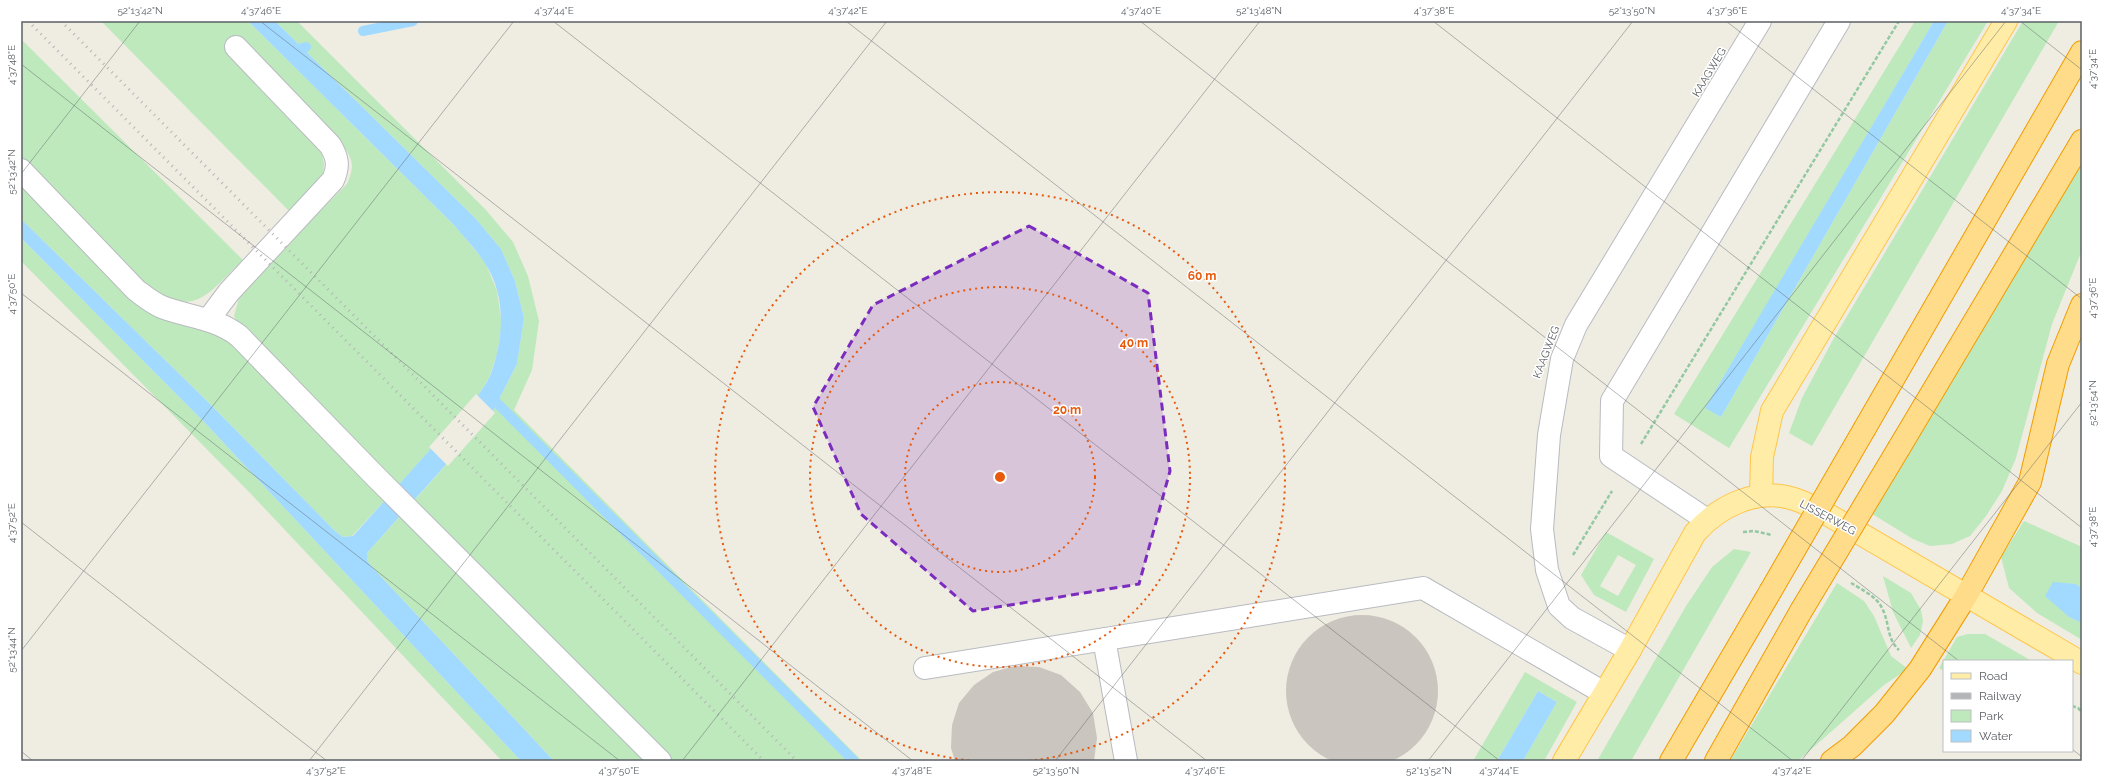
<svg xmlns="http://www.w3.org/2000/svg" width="2103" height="782" font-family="Raleway,sans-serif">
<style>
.green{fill:#bee9bc;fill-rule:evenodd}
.water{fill:#a2daff}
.pier{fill:#efece2}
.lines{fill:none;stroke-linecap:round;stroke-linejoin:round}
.stream{stroke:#a2daff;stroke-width:10}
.building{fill:#cac6bf}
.minor-casing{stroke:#b8bbc0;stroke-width:24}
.major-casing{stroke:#ffc54b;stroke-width:24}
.highway-casing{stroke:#f19c00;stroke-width:24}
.path{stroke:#93c9a1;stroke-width:2.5;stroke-dasharray:4 2;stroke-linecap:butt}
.minor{stroke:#fff;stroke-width:22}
.major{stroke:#ffeda7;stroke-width:22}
.highway{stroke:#ffdc89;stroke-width:22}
.rail{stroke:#b4b5b6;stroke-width:3;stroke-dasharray:1 5;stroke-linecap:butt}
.highway-bridge-casing{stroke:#f19c00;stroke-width:24;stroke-linecap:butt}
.highway-bridge{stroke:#ffdc89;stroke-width:22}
.marked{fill:#7b2cbf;fill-opacity:0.2;stroke:#7b2cbf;stroke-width:3;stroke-dasharray:8 5;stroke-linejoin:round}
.ticks{fill:none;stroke:#5b6065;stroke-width:1;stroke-opacity:0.45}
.ring{fill:none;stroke:#e8590c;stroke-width:2;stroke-dasharray:2 4}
.labels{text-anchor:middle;stroke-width:3;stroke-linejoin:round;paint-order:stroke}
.street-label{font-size:11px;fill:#5b6065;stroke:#fff}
.centre{fill:#e8590c;stroke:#fff;stroke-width:2}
.ring-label{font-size:12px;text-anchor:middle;font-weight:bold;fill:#e8590c;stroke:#fff;stroke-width:3;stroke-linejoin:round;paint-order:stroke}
.neatline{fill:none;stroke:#5b6065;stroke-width:1.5}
.ticks-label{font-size:10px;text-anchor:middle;fill:#5b6065}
</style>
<rect width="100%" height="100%" fill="#efece2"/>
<path class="green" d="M101 21H248L455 226 485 262 497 291 502 325 497 354 489 378 477 397 398 486 243 332 234 316 241 291 347 184C356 163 352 159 340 141L230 53 234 62 320 148 324 163 323 176 291 213Z
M275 21H297L486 210 513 242 528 276 539 321 532 370 514 410 862 761H671L413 502 492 413 517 364 524 318 515 281 501 249 476 219Z
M1915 21H1934L1706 408 1721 417 1948 21H1988L1729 448 1674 414Z
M2023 21H2059L1812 446 1789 433 1802 398 1834 338Z
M21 39 243 260C200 302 193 319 137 279L21 160Z
M2082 150V250L2052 324 2016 458 2002 491 1986 516 1970 536 1952 544 1930 546 1913 539 1869 512Z
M21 183 194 326 219 335 234 345 386 499 352 536 343 537 335 531 209 403 21 219Z
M21 238 206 424 521 761H502L252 495 21 261Z
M402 514 647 761H554L371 566 367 560V553Z
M2024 521 2082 547V588L2076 584 2069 617 2082 623V640L2037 613 2009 588 2001 557Z
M1606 532 1654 559 1626 612 1594 595 1581 575ZM1618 555 1636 565 1618 596 1600 586Z
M1734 549 1751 552 1631 761H1597L1686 606 1712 567Z
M1883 576 1911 593 1921 610 1923 621 1920 635 1911 648 1893 612Z
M1837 583 1864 601 1874 616 1891 656 1908 669 1884 685 1798 761H1730Z
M1968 634H1985L2032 661H1944V671L1939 668 1957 637Z
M1525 672 1577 702 1544 761H1523L1557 702 1538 691 1497 761H1473Z"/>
<path class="water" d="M248 21H275L476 219 501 249 515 281 524 318 517 364 492 413 367 553V560L371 566 554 761H521L206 424 21 238V219L209 403 335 531 343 537 353 536 477 397C481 390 487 383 490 376 504 340 507 295 484 262 476 249 464 238 455 226Z
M1934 21H1948L1721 417 1705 408Z
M2053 582 2076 584 2082 588V623L2069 617 2045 596Z
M1538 691 1557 702 1523 761H1497Z"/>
<path class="pier" d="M476 394 495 413 448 466 429 447Z"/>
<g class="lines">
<path class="stream" d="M363 31 413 21
M298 49 306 47
M490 396 854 761"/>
</g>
<path class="building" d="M1286 691a76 76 0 1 1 152 0a76 76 0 1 1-152 0Z
M1015 666 1039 667 1061 675 1080 692 1093 713 1097 738 1094 761H955L951 748 952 725 959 703 974 685 993 672Z"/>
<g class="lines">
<defs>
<path id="minor" d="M21 170 136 290C144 296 152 303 162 307 188 317 216 318 239 336L374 475 660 761
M208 320 229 292 333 180C339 166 338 158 330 145L236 47
M1707 520 1611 456 1612 401 1839 21
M1104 639 1126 761
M1630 650 1572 618 1559 606 1547 570 1542 529 1549 435 1562 359 1576 325 1760 21
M925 668 1423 588 1604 693"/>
<path id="major" d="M1761 496 1762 457 1772 411 2006 21
M1564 761 1630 650 1695 533C1719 506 1757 487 1794 499 1804 502 1815 508 1825 513L2082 663"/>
<path id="highway" d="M1865 428 2082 52
M1899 448 2082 141
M1671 761 1770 592
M1716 761 1801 611
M1832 761 1852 746 1884 714 1920 669 1966 596 2030 482 2058 364 2082 305"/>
</defs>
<use href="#minor" class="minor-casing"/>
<use href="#major" class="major-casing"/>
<use href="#highway" class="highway-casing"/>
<path class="path" d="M1641 444 1899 21
M1743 532 1754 531 1772 535
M1573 555 1612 491
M1851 583C1861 589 1877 597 1882 608 1890 623 1886 638 1899 650
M2072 706 2078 708 2082 712"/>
<use href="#minor" class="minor"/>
<use href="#major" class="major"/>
<use href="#highway" class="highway"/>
<path class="rail" d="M28 21 764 761
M61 21 797 761"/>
<defs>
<path id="highway-bridge" d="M1770 592 1865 428
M1801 611 1899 448"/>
</defs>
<use href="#highway-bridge" class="highway-bridge-casing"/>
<use href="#highway-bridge" class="highway-bridge"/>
</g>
<path class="marked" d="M1029 226 1148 293 1170 471 1139 584 973 611 861 514 813 407 873 305Z"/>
<path class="ticks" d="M260 21 1207 761M553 21 1500 761M846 21 1793 761M1140 21 1959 661M1433 21 2082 528M1726 21 2082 299M2020 21 2082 70M21 64 913 761M21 174 140 21M21 293 620 761M21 522 327 761M21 651 514 21M2072 749 2082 757M21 751 33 761M309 761 887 21M682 761 1260 21M1055 761 1633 21M1428 761 2006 21M1801 761 2082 402"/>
<g class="ring">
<circle cx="1000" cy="477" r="95"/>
<circle cx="1000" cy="477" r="190"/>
<path d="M975 761A285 285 0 1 1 1025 761"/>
</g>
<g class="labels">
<g class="street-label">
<text transform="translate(1709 72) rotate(-59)" y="4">KAAGWEG</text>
<text transform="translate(1546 352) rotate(-69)" y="4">KAAGWEG</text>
<text transform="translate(1828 517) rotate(28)" y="4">LISSERWEG</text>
</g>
</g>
<circle cx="1000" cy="477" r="6" class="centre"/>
<g class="ring-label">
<text x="1202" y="280">60 m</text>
<text x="1134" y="347">40 m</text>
<text x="1067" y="414">20 m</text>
</g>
<rect width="2103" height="782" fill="none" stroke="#ffffff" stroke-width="44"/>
<rect x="1943" y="660" width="130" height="92" fill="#ffffff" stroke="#bdbfc1"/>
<rect x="1951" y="673" width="20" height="6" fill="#ffeda7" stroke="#bdbfc1"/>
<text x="1979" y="680" font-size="12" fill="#5b6065">Road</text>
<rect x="1951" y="693" width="20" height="6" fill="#b4b5b6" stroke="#bdbfc1"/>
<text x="1979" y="700" font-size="12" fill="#5b6065">Railway</text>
<rect x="1951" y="710" width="20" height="12" fill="#bee9bc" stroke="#bdbfc1"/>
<text x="1979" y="720" font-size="12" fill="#5b6065">Park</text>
<rect x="1951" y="730" width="20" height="12" fill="#a2daff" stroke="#bdbfc1"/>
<text x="1979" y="740" font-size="12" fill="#5b6065">Water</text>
<rect x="22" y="22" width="2059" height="738" class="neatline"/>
<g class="ticks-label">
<text x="140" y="14">52°13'42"N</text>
<text x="261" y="14">4°37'46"E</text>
<text x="554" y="14">4°37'44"E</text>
<text x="848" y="14">4°37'42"E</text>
<text x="1141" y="14">4°37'40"E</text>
<text x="1259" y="14">52°13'48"N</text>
<text x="1434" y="14">4°37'38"E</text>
<text x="1632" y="14">52°13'50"N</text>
<text x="1727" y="14">4°37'36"E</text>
<text x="2021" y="14">4°37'34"E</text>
<text transform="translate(11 65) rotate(-90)" y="4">4°37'48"E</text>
<text transform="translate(2092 69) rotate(-90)" y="4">4°37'34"E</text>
<text transform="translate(11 172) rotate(-90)" y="4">52°13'42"N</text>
<text transform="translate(11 294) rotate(-90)" y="4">4°37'50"E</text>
<text transform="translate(2092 298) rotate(-90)" y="4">4°37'36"E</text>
<text transform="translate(2092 403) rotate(-90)" y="4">52°13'54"N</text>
<text transform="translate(11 523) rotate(-90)" y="4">4°37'52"E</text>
<text transform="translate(2092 527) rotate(-90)" y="4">4°37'38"E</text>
<text transform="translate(11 650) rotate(-90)" y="4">52°13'44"N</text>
<text x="326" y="774">4°37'52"E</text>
<text x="619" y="774">4°37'50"E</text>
<text x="912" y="774">4°37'48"E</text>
<text x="1056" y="774">52°13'50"N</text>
<text x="1205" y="774">4°37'46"E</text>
<text x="1429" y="774">52°13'52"N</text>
<text x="1499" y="774">4°37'44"E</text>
<text x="1792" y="774">4°37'42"E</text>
</g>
</svg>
